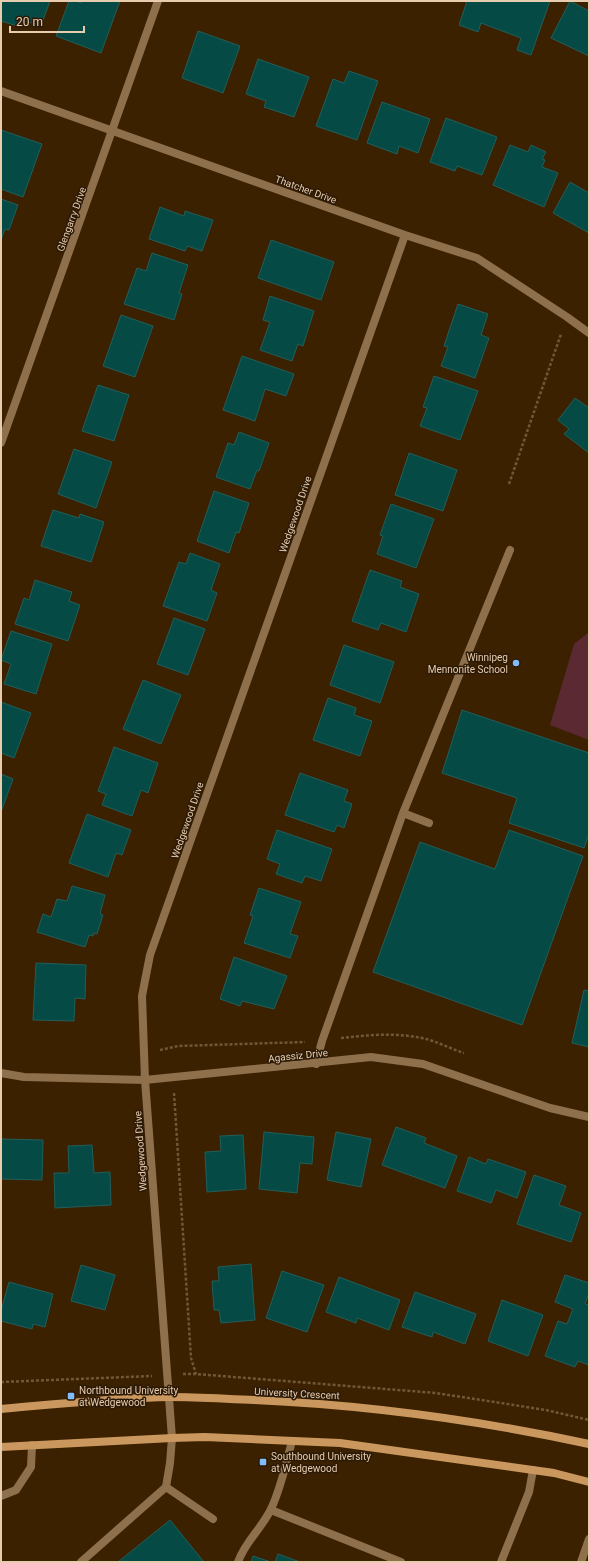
<svg xmlns="http://www.w3.org/2000/svg" width="590" height="1563" font-family="Roboto,sans-serif">
<style>
.green{fill:#5a2932}
.building{fill:#064a46;stroke:#225e5a}
.lines{fill:none;stroke-linecap:round;stroke-linejoin:round}
.path{stroke:#725737;stroke-width:2.5;stroke-dasharray:3 2;stroke-linecap:butt}
.lane{stroke:#8f704c;stroke-width:8}
.street{stroke:#8f704c;stroke-width:8}
.secondary{stroke:#ca985e;stroke-width:8}
.poi-dot{fill:#80bdfa;stroke:#2b1a07;stroke-width:1.5}
.labels{text-anchor:middle;stroke-width:3;stroke-linejoin:round;paint-order:stroke}
.street-label{font-size:10px;fill:#e8ccae;stroke:#2b1a07}
.poi-label{font-size:10px;fill:#e8ccae;stroke:#2b1a07;text-anchor:start}
</style>
<rect width="100%" height="100%" fill="#3b2100"/>
<path class="green" d="M589 632V740L550 725 574 644Z"/>
<path class="building" d="M1 1H50L41 26 20 19 18 26 1 21Z
M69 1H76L81 3 82 1H120L101 53 56 36Z
M467 1H550L531 55 517 50 521 38 481 23 478 32 459 25Z
M570 1 589 11V56L551 38Z
M198 31 240 46 223 93 182 78Z
M258 59 309 77 294 117 264 107 266 101 246 94Z
M349 71 378 81 357 140 316 126 333 79 344 83Z
M382 102 430 119 418 153 399 146 397 154 367 143Z
M446 118 497 137 482 175 457 166 455 171 430 162Z
M1 130 42 144 23 197 1 189Z
M510 145 528 152 531 145 546 152 542 159 545 160 542 167 558 173 544 207 493 185Z
M570 182 589 193V233L553 213Z
M1 199 18 205 9 230 5 229 1 240Z
M160 207 184 216 185 211 213 220 202 251 187 246 185 251 149 239Z
M271 240 334 262 321 300 258 278Z
M152 253 188 265 179 293 182 294 174 320 124 304 137 268 146 271Z
M270 296 314 311 303 346 298 344 292 361 260 350 270 322 263 320Z
M458 304 488 314 481 335 489 338 475 378 441 366 448 347 444 346Z
M121 315 153 326 135 377 103 366Z
M242 356 294 374 286 396 265 389 255 421 223 410Z
M434 376 478 391 460 440 420 426 427 408 423 407Z
M98 385 129 395 114 441 82 431Z
M575 398 589 408V453L564 434 569 429 558 420Z
M239 432 269 443 259 471 257 470 250 489 216 477 228 443 234 445Z
M74 449 112 462 96 508 58 494Z
M409 453 457 470 443 511 395 495Z
M214 491 249 503 239 533 236 532 229 553 197 541Z
M391 504 434 519 416 568 377 554 383 536 380 535Z
M53 510 79 518 80 514 104 522 91 562 41 546Z
M190 553 220 564 211 590 217 593 207 621 163 606 179 562 186 564Z
M370 570 402 581 400 587 419 594 406 632 381 623 378 630 352 621Z
M35 580 72 592 69 601 80 605 68 641 15 624 24 598 29 600Z
M174 618 205 629 188 675 157 664Z
M11 631 52 644 36 694 4 684 11 664 1 660Z
M344 645 394 662 380 703 330 685Z
M143 680 181 695 161 744 123 729Z
M328 698 356 708 354 715 372 721 360 756 313 740Z
M1 702 31 713 14 758 1 753Z
M462 710 589 753V834L584 848 509 823 517 798 442 773Z
M114 747 158 763 148 793 141 790 132 816 102 805 106 794 98 791Z
M300 773 348 790 344 801 352 804 344 828 337 825 334 832 285 815Z
M1 774 13 779 1 812Z
M87 814 131 830 122 855 116 853 108 877 69 863Z
M277 830 332 849 321 881 305 876 302 883 276 874 280 864 267 859Z
M509 830 583 856 522 1025 373 972 420 842 495 869Z
M72 886 105 895 100 914 103 915 97 934 94 933 93 936 89 935 85 947 37 932 43 914 51 917 57 899 67 901Z
M259 888 301 902 290 934 298 936 290 958 244 943 253 916 250 915Z
M234 957 287 976 274 1009 242 1001 240 1006 220 999Z
M36 963 86 965 85 999 75 998 74 1021 33 1020Z
M584 990 589 991V1047L572 1043Z
M396 1127 426 1138 424 1143 457 1156 445 1188 382 1165Z
M264 1132 314 1137 312 1164 300 1163 297 1193 259 1189Z
M336 1132 371 1139 361 1187 327 1180Z
M243 1135 246 1189 207 1192 205 1152 221 1151 220 1136Z
M1 1139 43 1140 42 1180 1 1179Z
M92 1145 94 1173 110 1172 111 1205 55 1208 54 1173H69L68 1146Z
M469 1157 486 1164 488 1159 526 1172 517 1198 496 1190 491 1203 457 1191Z
M534 1175 566 1186 559 1205 581 1213 571 1242 517 1224Z
M251 1264 255 1320 221 1323 219 1310H214L212 1281H219L218 1267Z
M81 1265 115 1275 105 1310 71 1301Z
M282 1271 324 1285 307 1332 266 1318Z
M565 1275 589 1283V1293L585 1304 589 1305V1365L578 1361 575 1367 545 1356 558 1321 567 1324 573 1309 555 1302Z
M339 1277 400 1300 389 1330 357 1318 356 1323 326 1312Z
M9 1282 53 1294 45 1327 33 1324 32 1329 1 1321V1311Z
M415 1292 476 1314 465 1344 433 1332 432 1337 402 1327Z
M502 1300 543 1315 528 1356 488 1341Z
M170 1520 204 1562H118Z
M278 1554 300 1562H275Z
M253 1556 271 1562H251Z"/>
<g class="lines">
<path class="path" d="M509 484 561 334
M341 1038C369 1035 398 1032 426 1039 438 1042 451 1049 464 1053
M160 1050 178 1046 305 1042
M174 1093 191 1358 196 1374
M183 1374H196L436 1393 546 1410 589 1420
M1 1382 152 1376"/>
<path class="lane" d="M403 813 429 823
M316 1064 322 1041 403 813 510 550
M166 1487 213 1519
M1 1496 16 1490 31 1467 32 1445
M271 1510 401 1562
M81 1562 166 1487 170 1463 172 1438
M238 1562C245 1542 262 1528 271 1509 281 1488 286 1464 292 1441
M501 1562 529 1492 533 1470
M581 1562 589 1539"/>
<path class="street" d="M1 91 405 235 477 258 567 317 589 333
M1 443 158 1
M1 1073 24 1077 145 1080 371 1057 423 1064 550 1108 589 1117
M172 1438 145 1080 142 996 150 955 405 235"/>
<path class="secondary" d="M1 1409C57 1404 114 1398 170 1397 198 1397 226 1399 254 1400 367 1405 478 1420 589 1444
M1 1447 172 1438 205 1437 340 1443 554 1473 589 1482"/>
</g>
<g class="poi-dot">
<circle cx="516" cy="663" r="4"/>
<rect x="67" y="1392" width="8" height="8" rx="2"/>
<rect x="259" y="1458" width="8" height="8" rx="2"/>
</g>
<g class="labels">
<g class="street-label">
<text transform="translate(306 189) rotate(20)" y="4">Thatcher Drive</text>
<text transform="translate(71 219) rotate(-70)" y="4">Glengarry Drive</text>
<text transform="translate(295 514) rotate(-71)" y="4">Wedgewood Drive</text>
<text transform="translate(187 820) rotate(-71)" y="4">Wedgewood Drive</text>
<text transform="translate(298 1055) rotate(-6)" y="4">Agassiz Drive</text>
<text transform="translate(140 1151) rotate(-94)" y="4">Wedgewood Drive</text>
<text transform="translate(297 1393) rotate(3)" y="4">University Crescent</text>
</g>
<g class="poi-label">
<text x="508" y="661" text-anchor="end">Winnipeg<tspan x="508" dy="12">Mennonite School</tspan></text>
<text x="79" y="1394">Northbound University<tspan x="79" dy="12">at Wedgewood</tspan></text>
<text x="271" y="1460">Southbound University<tspan x="271" dy="12">at Wedgewood</tspan></text>
</g>
</g>
<rect width="590" height="1563" fill="none" stroke="#e8ccae" stroke-width="4"/>
<path d="M10 26v6h74v-6" fill="none" stroke="#e8ccae" stroke-width="2"/>
<text x="16" y="26" font-size="12" fill="#e8ccae" stroke="#2b1a07" stroke-width="3" paint-order="stroke">20 m</text>
</svg>
